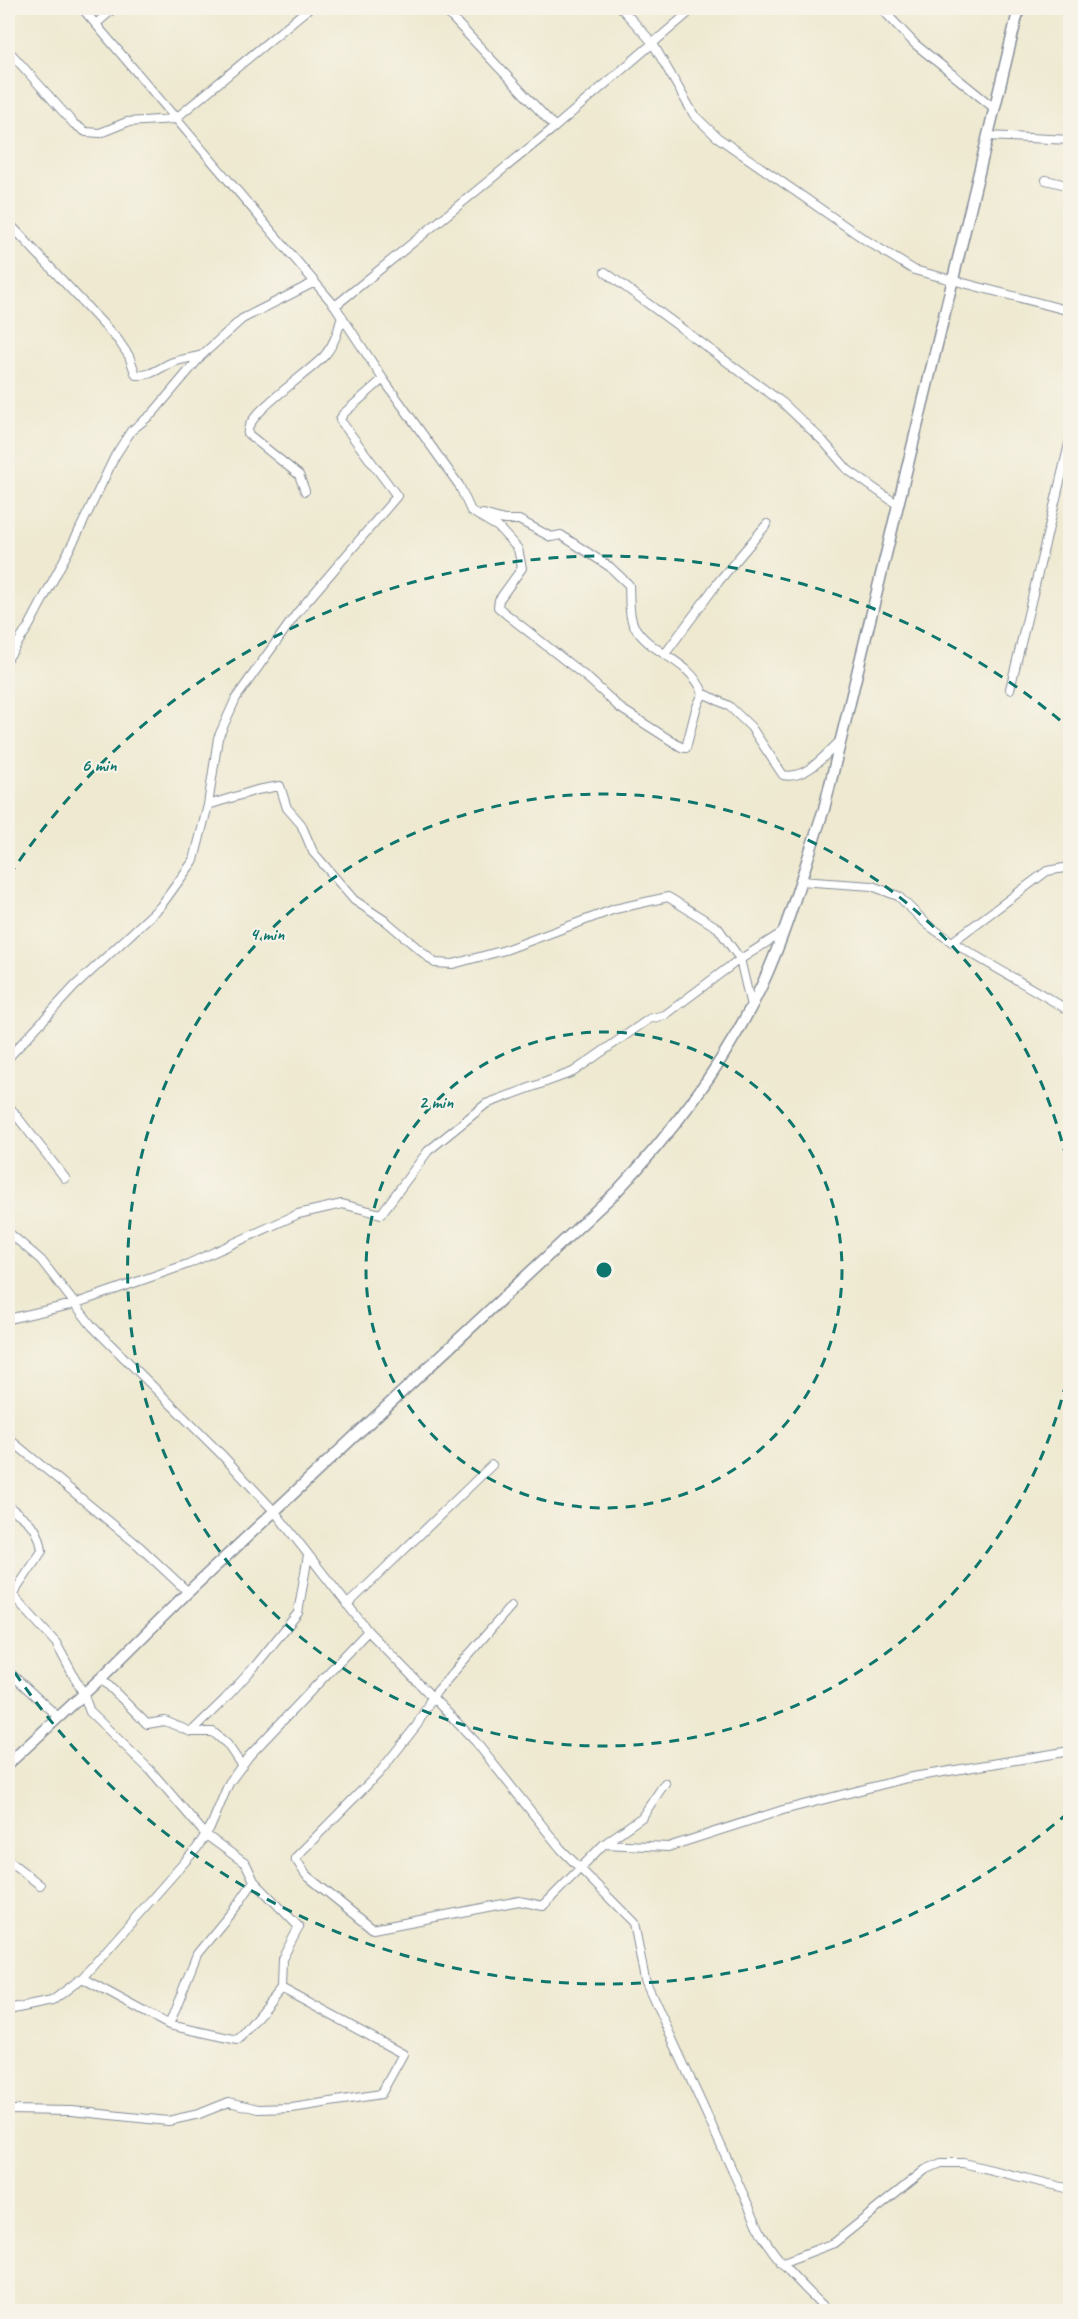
<svg xmlns="http://www.w3.org/2000/svg" width="1078" height="2319" font-family="Caveat,sans-serif">
<style>
.lines{fill:none;stroke-linecap:round;stroke-linejoin:round}
.minor-casing{stroke:#848c97;stroke-width:10}
.tertiary-casing{stroke:#848c97;stroke-width:13}
.minor{stroke:#fff;stroke-width:8}
.tertiary{stroke:#fff;stroke-width:10}
.ring{fill:none;stroke:#0f766e;stroke-width:3;stroke-dasharray:10 8}
.centre{fill:#0f766e;stroke:#f7f3e8;stroke-width:3}
.ring-label{font-size:18px;text-anchor:middle;font-weight:bold;fill:#0f766e;stroke:#f7f3e8;stroke-width:4.5;stroke-linejoin:round;paint-order:stroke}
</style>
<rect width="100%" height="100%" fill="#f7f3e8"/>
<filter id="ink" filterUnits="userSpaceOnUse"><feTurbulence type="fractalNoise" baseFrequency=".0167" numOctaves="2"/><feDisplacementMap in="SourceGraphic" scale="12" xChannelSelector="R" yChannelSelector="G"/><feConvolveMatrix kernelMatrix="1 2 1 2 8 2 1 2 1" color-interpolation-filters="sRGB"/></filter>
<filter id="wash" filterUnits="userSpaceOnUse"><feTurbulence type="fractalNoise" baseFrequency=".008" numOctaves="4" result="noise"/><feDisplacementMap in="SourceGraphic" scale="24" xChannelSelector="R" yChannelSelector="G"/><feGaussianBlur stdDeviation="1.35" result="paint"/><feColorMatrix in="noise" values="0 0 0 0 0 0 0 0 0 0 0 0 0 0 0 0 0 1.4 0 .05"/><feComposite in="paint" operator="in"/></filter>
<g filter="url(#wash)">
<rect width="100%" height="100%" fill="#eee9d0"/>
</g>
<g filter="url(#ink)">
<g class="lines">
<defs>
<path id="minor" d="M82 8 335 306 555 127 694 8
M443 8 555 127
M621 8 652 42 694 115 717 137 864 239 914 270 1070 311
M881 8 915 44 994 108
M96 24 114 8
M8 50 74 124 86 132 100 133 127 122 175 119 309 8
M987 136 1070 140
M1046 180 1070 186
M8 222 118 340 129 356 136 375C153 376 158 368 173 362 182 359 192 358 202 355
M605 272 783 403 823 441 848 470 898 505
M335 306 383 379 459 485 471 511 498 527 518 549 522 568 499 600 498 607 506 614 590 680 620 708 681 747 686 748 696 709 703 693 729 706 751 727 783 775C806 780 825 755 840 741
M305 491 299 475 248 434C243 415 311 372 325 355 335 343 338 331 342 316
M483 514 504 520H519L551 537 561 535 610 567 629 585C630 597 628 615 634 626 651 655 690 659 703 693
M665 654 719 581 767 524
M8 658 29 626 78 533 115 456 131 431 153 413 202 355 242 319 315 282
M1010 689 1070 440
M208 805 257 790 280 786 287 808 301 824 313 852 354 900 387 922 435 963 453 964 505 950 615 909 668 897 718 928 740 959 751 1006
M800 881 872 886 898 896 928 925 952 942 1070 1011
M952 942 1047 871 1070 867
M8 1058 75 986 160 907 194 860 208 805 218 738 236 698 297 613 397 496 340 420 343 414 383 379
M8 1105 65 1178
M8 1232 41 1260 92 1326 221 1454 275 1512 368 1631 475 1741 561 1849 634 1923 645 1980 762 2235C780 2265 804 2287 829 2312
M8 1319 74 1304 188 1264 298 1214 342 1204 381 1214 428 1151 486 1104 573 1072 649 1019 665 1015 733 964 783 932
M8 1438 139 1546 188 1592
M8 1506C27 1521 39 1525 42 1551L13 1594
M8 1590 56 1643 83 1693 90 1712 151 1771 206 1835 246 1864 254 1881 239 1903 197 1954 169 2025
M347 1605 492 1465
M511 1606 432 1697 417 1725 379 1773 295 1858 306 1875 373 1929 519 1901 543 1906 604 1844 668 1847 783 1810 907 1778 1070 1751
M8 1671 58 1717
M101 1678 147 1724 165 1721 191 1732H213L227 1744 242 1766
M191 1732 225 1699 256 1665 298 1613 308 1555
M604 1844 642 1817 665 1783
M8 1860 40 1885
M82 1978 197 1848 211 1826 229 1783 249 1756 368 1631
M8 2010 52 2001 82 1978 169 2025 238 2040 281 1988 282 1959 299 1927 254 1881
M8 2110 72 2111 168 2121 199 2114 229 2102 258 2109 292 2108 381 2094 403 2054 281 1988
M781 2263 834 2243 925 2170 941 2163H963L1070 2189"/>
<path id="tertiary" d="M8 1764 101 1678 188 1592 616 1192C675 1130 725 1063 762 985 788 929 804 867 824 809L1019 8"/>
</defs>
<use href="#minor" class="minor-casing"/>
<use href="#tertiary" class="tertiary-casing"/>
<use href="#minor" class="minor"/>
<use href="#tertiary" class="tertiary"/>
</g>
</g>
<g class="ring">
<circle cx="604" cy="1270" r="238"/>
<path d="M1070 1365A476 476 0 1 1 1070 1175"/>
<path d="M1068 1813A714 714 0 0 1 9 1664M9 876A714 714 0 0 1 1068 727"/>
</g>
<circle cx="604" cy="1270" r="9" class="centre"/>
<g class="ring-label">
<text x="99" y="771">6 min</text>
<text x="267" y="940">4 min</text>
<text x="436" y="1108">2 min</text>
</g>
<rect width="1078" height="2319" fill="none" stroke="#f7f3e8" stroke-width="30"/>
</svg>
